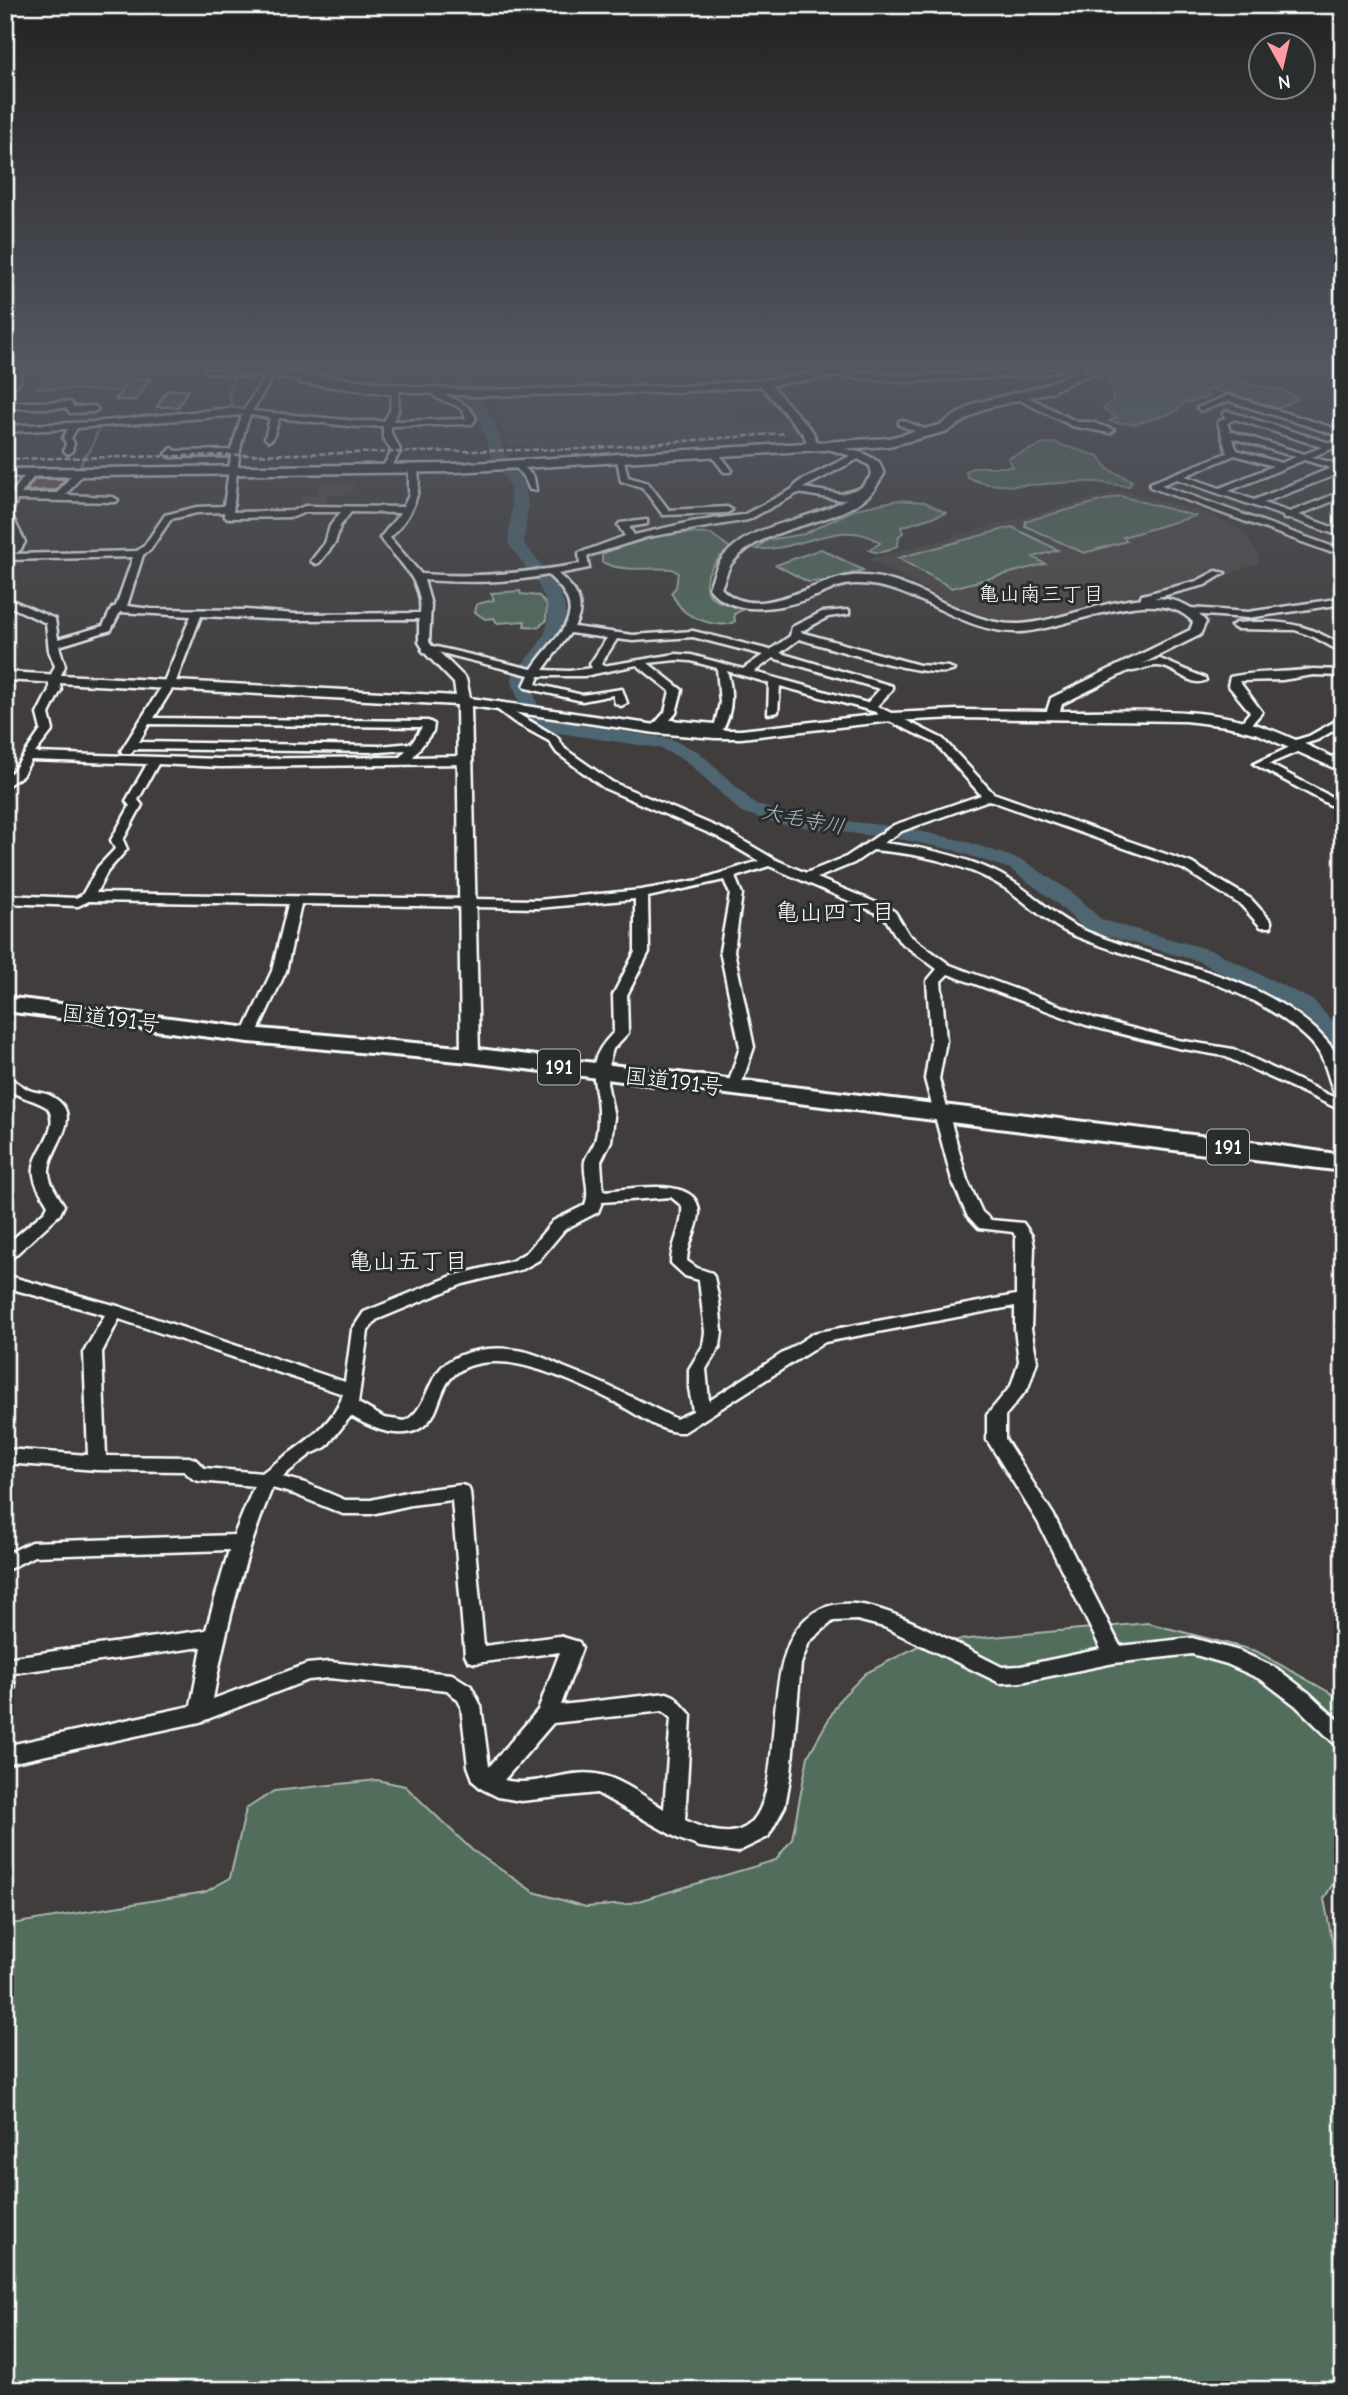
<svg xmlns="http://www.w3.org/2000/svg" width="1348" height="2395" font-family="'Comic Neue','Klee One',sans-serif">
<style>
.built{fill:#504846}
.green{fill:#536d5c;stroke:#a9b6ae;stroke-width:2}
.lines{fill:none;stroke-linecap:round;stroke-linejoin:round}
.stream{stroke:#94a3aa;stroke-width:2.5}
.river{fill:#4d6672;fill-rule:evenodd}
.building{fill:#74625c;stroke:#fff;stroke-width:2}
.minor-casing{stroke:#fff;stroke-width:5}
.tertiary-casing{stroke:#fff;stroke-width:5}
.secondary-casing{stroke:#fff;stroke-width:5}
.trunk-casing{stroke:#fff;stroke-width:6}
.minor{fill:#2a2d2e;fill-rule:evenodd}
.tertiary{fill:#2a2d2e;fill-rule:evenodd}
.secondary{fill:#2a2d2e;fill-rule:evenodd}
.trunk{fill:#2a2d2e;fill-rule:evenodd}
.rail{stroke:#fff;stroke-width:2.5;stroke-dasharray:6 2.5;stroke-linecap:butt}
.labels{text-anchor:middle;stroke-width:6;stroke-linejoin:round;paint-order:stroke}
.far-neighbourhood-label{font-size:21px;fill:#fff;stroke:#2a2d2e}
.far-water-label{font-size:21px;font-style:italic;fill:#afbac0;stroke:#2a2d2e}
.shield{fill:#2a2d2e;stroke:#bfc0c0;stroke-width:2}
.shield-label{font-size:21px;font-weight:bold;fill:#fff}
.street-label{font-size:23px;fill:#fff;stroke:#2a2d2e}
.neighbourhood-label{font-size:24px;fill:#fff;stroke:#2a2d2e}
</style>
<rect width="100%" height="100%" fill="#403d3c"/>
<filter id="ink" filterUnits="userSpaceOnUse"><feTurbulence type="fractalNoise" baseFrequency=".0143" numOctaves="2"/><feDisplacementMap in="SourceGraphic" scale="14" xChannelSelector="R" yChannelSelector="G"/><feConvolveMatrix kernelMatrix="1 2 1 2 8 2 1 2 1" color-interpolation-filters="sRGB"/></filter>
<g filter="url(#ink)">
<path class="built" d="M952 378 970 382 947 394 899 382Z
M757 387 763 388 768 399 740 403 732 413 734 416 751 424 790 420 801 433 645 448 534 451 533 446H509L505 440 496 395 650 393Z
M321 482H357L349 495H328L324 507H298L303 496 317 495Z
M1116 492 1134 493 1208 514 1244 532 1260 559 1258 563 1228 575 1216 572 1197 582 1124 597 1024 624 987 620 970 613 869 559Z"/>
<path class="green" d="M1145 370 1222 372 1246 384 1282 390 1298 399 1277 409 1213 389 1204 392 1209 397 1184 403 1175 412 1136 424 1111 422 1109 421 1117 417 1103 409 1113 400V390L1108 381 1111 376Z
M51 379H123L116 391 37 388Z
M1054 443 1099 456 1108 469 1132 481 1129 486C1118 486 1108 483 1097 482 1059 479 1001 495 967 477L966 471 975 467H1013L1008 458 1044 444Z
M1120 496 1195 516 1123 537 1127 541 1084 553 1025 526 1026 521Z
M898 500 925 502 946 513 901 527 903 533 899 536 898 545C891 551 877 555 869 550L880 543C846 515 796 553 756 549L768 540 804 534 856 509Z
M1012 527 1058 550 1033 557 1045 564 952 588 898 558Z
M682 533 711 534 729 547 728 551C713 560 694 587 716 600 724 605 735 604 742 610L734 614 735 621C723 630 697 620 685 612 679 607 675 599 671 593L676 587 678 573 672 569C650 567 623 573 602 562V555L609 550 659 536Z
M821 549 863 570 828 581 808 582 776 565Z
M520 591 521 594 539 596 547 605 546 621 538 627 524 626 525 621 497 623 494 618 485 619 475 612 477 604 494 600 491 593Z
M1148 1623 1256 1651 1343 1700V1866L1324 1899 1343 1995V2390H5V1925L205 1892 230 1878 246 1809 274 1791 377 1780 405 1786 472 1850 534 1892 586 1907 628 1904 776 1860 792 1839 808 1756 840 1699 866 1673 924 1643Z"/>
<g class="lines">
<path class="stream" d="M232 410 229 389 237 375
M84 456 90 451 100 426
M46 470 49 467H80L83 459"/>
<path class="river" d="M456 369H470L475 388 494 421 507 461 525 484 528 506 524 543C543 569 577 599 562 634 554 651 540 665 529 679L541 715 556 721 671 739 699 752 755 804 788 814 905 828 965 841 1024 861 1070 891 1102 920 1214 951 1314 1001 1343 1033V1055L1335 1053 1298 1011 1198 961 1086 930 1054 901 1010 869 953 850 905 840 779 824 741 812 685 760 659 748 552 732 526 722 511 679C520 665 532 654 541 640 564 604 527 571 508 543L512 506 509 484 493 462 480 421 461 388Z"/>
</g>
<path class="building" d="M129 379H150L136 400H115Z
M167 390H188L178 407H157Z
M35 479H65L56 490 26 491Z"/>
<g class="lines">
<defs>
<path id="minor" d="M203 369 278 375V379H272L252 411 357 421H384L390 411 392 394 300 383 302 375 306 373 310 375 308 379 399 390 398 411 393 421 466 419C463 399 439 406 430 391L434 389C449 399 466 399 476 418L472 424 391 426C389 438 399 441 400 452L389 471 386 472 381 469 392 452 383 437V426L357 427 279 418 273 438 269 441 265 438 270 418 250 415C237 447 237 478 233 512L292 511 305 506 403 507 409 495V468L417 466C424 495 409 518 390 538L421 574C475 578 526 573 580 564L579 553 625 536 618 525 620 523 647 520V524L629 527 634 535 691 522 743 515 791 490 800 481 856 453H862V457L803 488 841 494 871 485 874 486V490L841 500 798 493 748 520 647 537 587 556 589 568 558 574C576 589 587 604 574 627L633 635 693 631 770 650 790 636 792 627 822 612 849 610V614L828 617 800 632 919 665 949 667 954 670C937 682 825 646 799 639L780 653 892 686V690L877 706 943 739 993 793 1191 863 1251 899 1271 921V927H1261L1241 905 1183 869 989 800 902 831 883 843C929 848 976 858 1015 883 1038 898 1056 918 1081 929 1159 964 1250 970 1315 1029 1326 1040 1339 1053 1342 1068 1344 1078 1343 1090 1343 1100H1339L1343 1101V1111L1224 1056 1178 1048 1086 1025 948 974 941 981 946 1041 939 1079 967 1180 982 1212 991 1220 1023 1223 1032 1236 1034 1247 1031 1329 1037 1361 1028 1388 1005 1416V1439L1053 1514 1120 1646 1192 1638 1239 1651 1276 1668 1309 1693 1343 1725V1748L1336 1745 1295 1705 1262 1680 1227 1664 1192 1654 1114 1663 1021 1682 1000 1683 884 1627 857 1620 833 1621 809 1642 801 1664 791 1773 785 1806 768 1837 737 1852 700 1847 679 1839 597 1793 521 1801 498 1797 482 1789 474 1782 468 1766 461 1706 458 1700 447 1690 329 1678 308 1680 200 1722 5 1764V1746L191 1706 202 1647 13 1673 15 1687 12 1693 5 1695V1658L206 1630 229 1550 34 1556 5 1571V1555L31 1542 234 1535 254 1486 199 1481 193 1479 184 1471 97 1470 5 1463V1449L88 1455 84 1352 105 1315 5 1287V1275L121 1307 345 1382 352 1330 364 1312 452 1276 512 1261 527 1252 553 1221 585 1205C591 1190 583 1176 585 1161 587 1154 593 1148 595 1141 597 1135 598 1126 598 1119 600 1081 579 1067 614 1032L613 995 635 952V899L538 908 301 904 286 971 256 1035 249 1039 242 1035 272 971 288 904 89 901 78 906 5 903V895L76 898 82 895 98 867 115 849 111 840 130 806 126 801 147 764 31 760 22 776 5 787V777L13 771 41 730 37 714 49 690V679L55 666 49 651 46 623 5 604V597L55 619 58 639 103 626 112 608 116 606 133 557 5 560V551L15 542C0 505 7 500 29 470L37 472 21 494 57 493 76 470H82L84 472 66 495 113 497 118 500 116 502 17 500 11 514 25 542 21 549 15 554 137 551 144 546 165 515 197 507 224 506 231 456 170 457 166 454 172 448 176 451 231 450 242 415 77 428 71 438 74 443 72 451 68 454 64 451 66 443 63 438 68 429 5 432V426L94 422 232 408 244 410 264 378 206 372ZM224 512 225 517 228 518 293 517 306 512H341L330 526 325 543 311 561 316 564 319 563 335 543 340 526 351 512 400 513 380 538C398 561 424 581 420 613L295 614 246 610 151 609 127 606 143 555 150 550 171 519 197 513ZM548 575C594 615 556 632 532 669L432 646 429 642 431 605 424 580C466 583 507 583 548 575ZM120 612 191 616 163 684 121 751 123 753H131L134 749 380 752 406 750 400 757 220 759 35 753 53 730 49 714 61 690 59 679 65 666 59 646 111 630ZM201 616 295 620 419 619V642L425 652H438L529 675 524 686 526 688 582 701 613 695 615 703 621 706 627 703 622 689 582 695 536 684 539 676H584L637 665 670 691 665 712 650 729 656 732 664 727 711 731V736H719C732 717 734 694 727 671L769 683 768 714 778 712 780 686 876 712 881 717 935 743 981 795 894 825 846 857 806 873 774 859 726 831 612 782 565 749 557 737 498 702 492 705 494 707 514 722 549 741 557 753 604 788 718 837 759 861 699 880 641 890 538 900 96 893 107 872 127 849 123 840 142 805 138 800 158 764 220 767 466 764 472 760 466 756 413 757 433 731 434 724 428 721 154 718 175 684ZM570 633 607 638 590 664 592 668 569 671 543 670ZM693 637 763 655 743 669 691 655 676 654 603 666 601 664 617 639 633 641ZM773 658 880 689 867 703 754 672ZM676 660 691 661 717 668 720 703 715 724 670 720 676 713 682 690 648 663ZM149 724 422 727 412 743 380 746 139 742ZM873 850C920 854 965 863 1005 888 1029 904 1048 925 1075 936 1151 967 1234 977 1299 1031 1329 1055 1323 1069 1337 1099L1233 1049 1178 1040 1096 1019 950 965 909 935 895 912 889 908 817 878 854 863ZM769 866 879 914 885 918 899 941 937 969 927 981 931 1041 925 1079 952 1180 967 1215 979 1228 1013 1232 1016 1237V1295L814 1333 709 1401 706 1369 720 1346 722 1332 719 1301 714 1277 712 1273 697 1268 687 1261C687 1244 698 1230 699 1213 699 1174 627 1190 603 1191L601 1161 611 1141 614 1117 607 1083 610 1058 613 1049 628 1033 627 995 649 952 648 897 724 880 730 894 720 951 740 1047 727 1088 734 1092 739 1091 754 1047 734 951 742 894 735 877ZM671 1197 682 1206C684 1226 671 1243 671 1263L685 1276 699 1280 705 1332 703 1346 689 1369V1388L693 1411 676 1419C639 1400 602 1382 563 1367 551 1361 537 1354 523 1351 500 1346 469 1348 449 1361 427 1375 428 1409 405 1421L384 1418 358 1403 368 1331 376 1320 463 1284 523 1269 539 1260 565 1229 598 1212 602 1202ZM1015 1306V1329L1019 1361 1011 1386 987 1415V1440L1038 1522 1101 1649 1021 1666 1002 1667C965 1649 894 1607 855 1604 710 1594 838 1896 685 1820L691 1715 674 1696 667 1693 561 1705 582 1648 579 1642 559 1636 484 1646 470 1492 468 1487 461 1485 411 1491 371 1500H345L305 1483 282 1477 311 1454 326 1447 351 1416C378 1432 416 1447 435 1412 440 1401 443 1387 451 1378 463 1365 479 1362 495 1362 528 1361 582 1385 611 1400 633 1411 660 1434 684 1432L825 1342ZM119 1319 343 1394C334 1428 289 1452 262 1473L204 1468 195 1459 189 1457 106 1456 102 1352ZM272 1488 294 1494 343 1514H371L411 1505 452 1500 465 1655 468 1661 475 1663 560 1652 538 1710 489 1767 481 1706 471 1686 452 1674 329 1662 307 1664 213 1699C226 1627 244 1557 272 1488ZM663 1711 671 1718 664 1809C644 1796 620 1778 596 1774 566 1769 535 1788 504 1780L553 1723Z
M1107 369H1128L1078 377 1074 375Z
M1014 393H1020L1077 422H1091L1114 430 1110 433 1072 426 1014 397Z
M1229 395 1343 431V437L1229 401 1201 411 1197 408Z
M5 402H70L74 407 94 406 98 409 94 412 70 413 66 408H5Z
M1227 411 1330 443 1343 438V444L1312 457 1343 466V472L1263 503 1290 512 1343 491V497L1299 515 1343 531V537L1291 519H1284L1283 516 1177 479 1161 485 1331 546H1343V552L1327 551 1150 487V483L1227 453 1218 422 1227 417 1223 414ZM1235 419 1322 447 1304 454 1230 431 1227 423ZM1232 438 1296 457 1281 463 1237 450ZM1235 455 1273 466 1220 488 1185 476ZM1304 460 1331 468 1254 500 1229 491Z
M902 420 930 431 931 433 924 435 899 425V421Z
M710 450H716L732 470 730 472H724L709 452Z
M616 454 623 456 628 477 648 483 669 510 727 507 732 510 727 513 663 515 642 487 621 481Z
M514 462H520L534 478 536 490H530L525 479 513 464Z
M1216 571 1225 573 1205 585 1150 599 1148 604 1139 602 1142 595 1197 581Z
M1343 598V604L1248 618 1190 614 1185 611 1190 608 1248 612Z
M1255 622C1292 621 1311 627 1343 646V653L1314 637 1295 630 1236 629 1231 626 1236 623Z
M1160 659 1205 678 1206 680C1192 689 1174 666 1158 666 1143 665 1134 677 1120 667L1125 664 1133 666Z
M1313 669 1343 670V676L1313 675 1282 680 1239 681 1262 712 1248 728H1240L1238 726 1250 712 1228 685 1230 677C1257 671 1286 673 1313 669Z
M1343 717V725L1317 740 1304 744V749L1269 764 1343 803V812L1254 764 1290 747 1287 744 1289 742 1309 736Z
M1343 752V759L1329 765 1323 761Z
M5 1077C14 1079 21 1086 29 1090 36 1093 44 1092 51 1096 87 1116 51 1144 49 1170 48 1182 58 1195 64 1205L60 1214 11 1259 5 1260V1246L45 1211 48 1205C43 1196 35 1186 34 1175 30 1152 62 1132 48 1108 35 1099 19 1098 5 1088Z"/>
<path id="tertiary" d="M12 369H22L20 382 5 394V385L10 381Z
M229 369H259L420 387 477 390 680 386 764 380 838 370 905 376 1062 369 1042 375 905 382 838 376 771 385 813 432 818 446 813 449 809 448 804 435 761 386 680 392 477 396 420 393 234 372Z
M821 443 863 453 879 462 884 474C879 481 875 491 868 496 829 529 767 522 732 563 727 569 725 580 721 588 756 625 815 579 852 576 913 572 960 626 1019 624 1074 622 1165 568 1206 622L1200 635 1062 704 1060 711C1128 712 1205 704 1269 729 1294 738 1318 751 1343 762V772L1258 734 1227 726 1185 721 957 718 892 721 741 738H715L656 733 471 706 479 1055 470 1060 461 1055 457 705 5 680V672L456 696 454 683 422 650 429 646 434 647 466 679 470 698 656 725 715 730H741L892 713 957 710 1047 711 1051 698 1190 630 1193 622C1156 581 1068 630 1020 632 959 634 913 581 853 584 839 584 826 593 813 597 781 609 732 618 709 588 712 580 715 570 719 563 753 511 837 528 872 474L870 466 855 457 821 447Z"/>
<path id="secondary" d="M1073 369H1085L1082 377 1051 392 983 409 948 431 889 446 455 472 5 477V469L455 464 889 438 940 425 975 403 1043 386 1072 373Z"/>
<path id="trunk" d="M5 997 249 1028 470 1048 1267 1144 1343 1155V1171L470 1062 249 1042 5 1011Z"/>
</defs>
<use href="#minor" class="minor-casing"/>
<use href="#tertiary" class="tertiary-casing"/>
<use href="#secondary" class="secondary-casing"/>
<use href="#trunk" class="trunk-casing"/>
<use href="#minor" class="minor"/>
<use href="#tertiary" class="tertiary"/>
<use href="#secondary" class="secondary"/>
<use href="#trunk" class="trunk"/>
<path class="rail" d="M5 459 582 449 786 433"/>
</g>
</g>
<linearGradient id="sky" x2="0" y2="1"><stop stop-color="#232221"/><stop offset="0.52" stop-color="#535761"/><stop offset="1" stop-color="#535761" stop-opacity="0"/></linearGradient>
<rect width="1348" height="704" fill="url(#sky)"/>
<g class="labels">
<g class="far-neighbourhood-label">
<text x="1041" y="601">亀山南三丁目</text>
</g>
<g class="far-water-label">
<text transform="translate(803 819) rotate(11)" y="7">大毛寺川</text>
</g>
<g class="shield">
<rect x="538" y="1049.5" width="42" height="35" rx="5"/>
<rect x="1207" y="1129.5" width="42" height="35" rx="5"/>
</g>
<g class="shield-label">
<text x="559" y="1074">191</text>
<text x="1228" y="1154">191</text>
</g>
<g class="street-label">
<text transform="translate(111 1018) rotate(7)" y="8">国道191号</text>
<text transform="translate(674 1081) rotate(7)" y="8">国道191号</text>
</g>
<g class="neighbourhood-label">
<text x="835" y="920">亀山四丁目</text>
<text x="408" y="1269">亀山五丁目</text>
</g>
</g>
<rect width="1348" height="2395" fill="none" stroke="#2a2d2e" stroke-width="28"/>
<rect x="14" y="14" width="1320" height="2367" fill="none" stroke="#fff" stroke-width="2.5" filter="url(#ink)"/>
<g transform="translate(1282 66) rotate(172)"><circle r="33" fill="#2a2d2e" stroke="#7f8182" stroke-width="2"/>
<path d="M0-5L12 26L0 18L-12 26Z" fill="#ff9aa2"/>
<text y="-10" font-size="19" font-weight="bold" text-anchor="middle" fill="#ffffff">N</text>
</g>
</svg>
